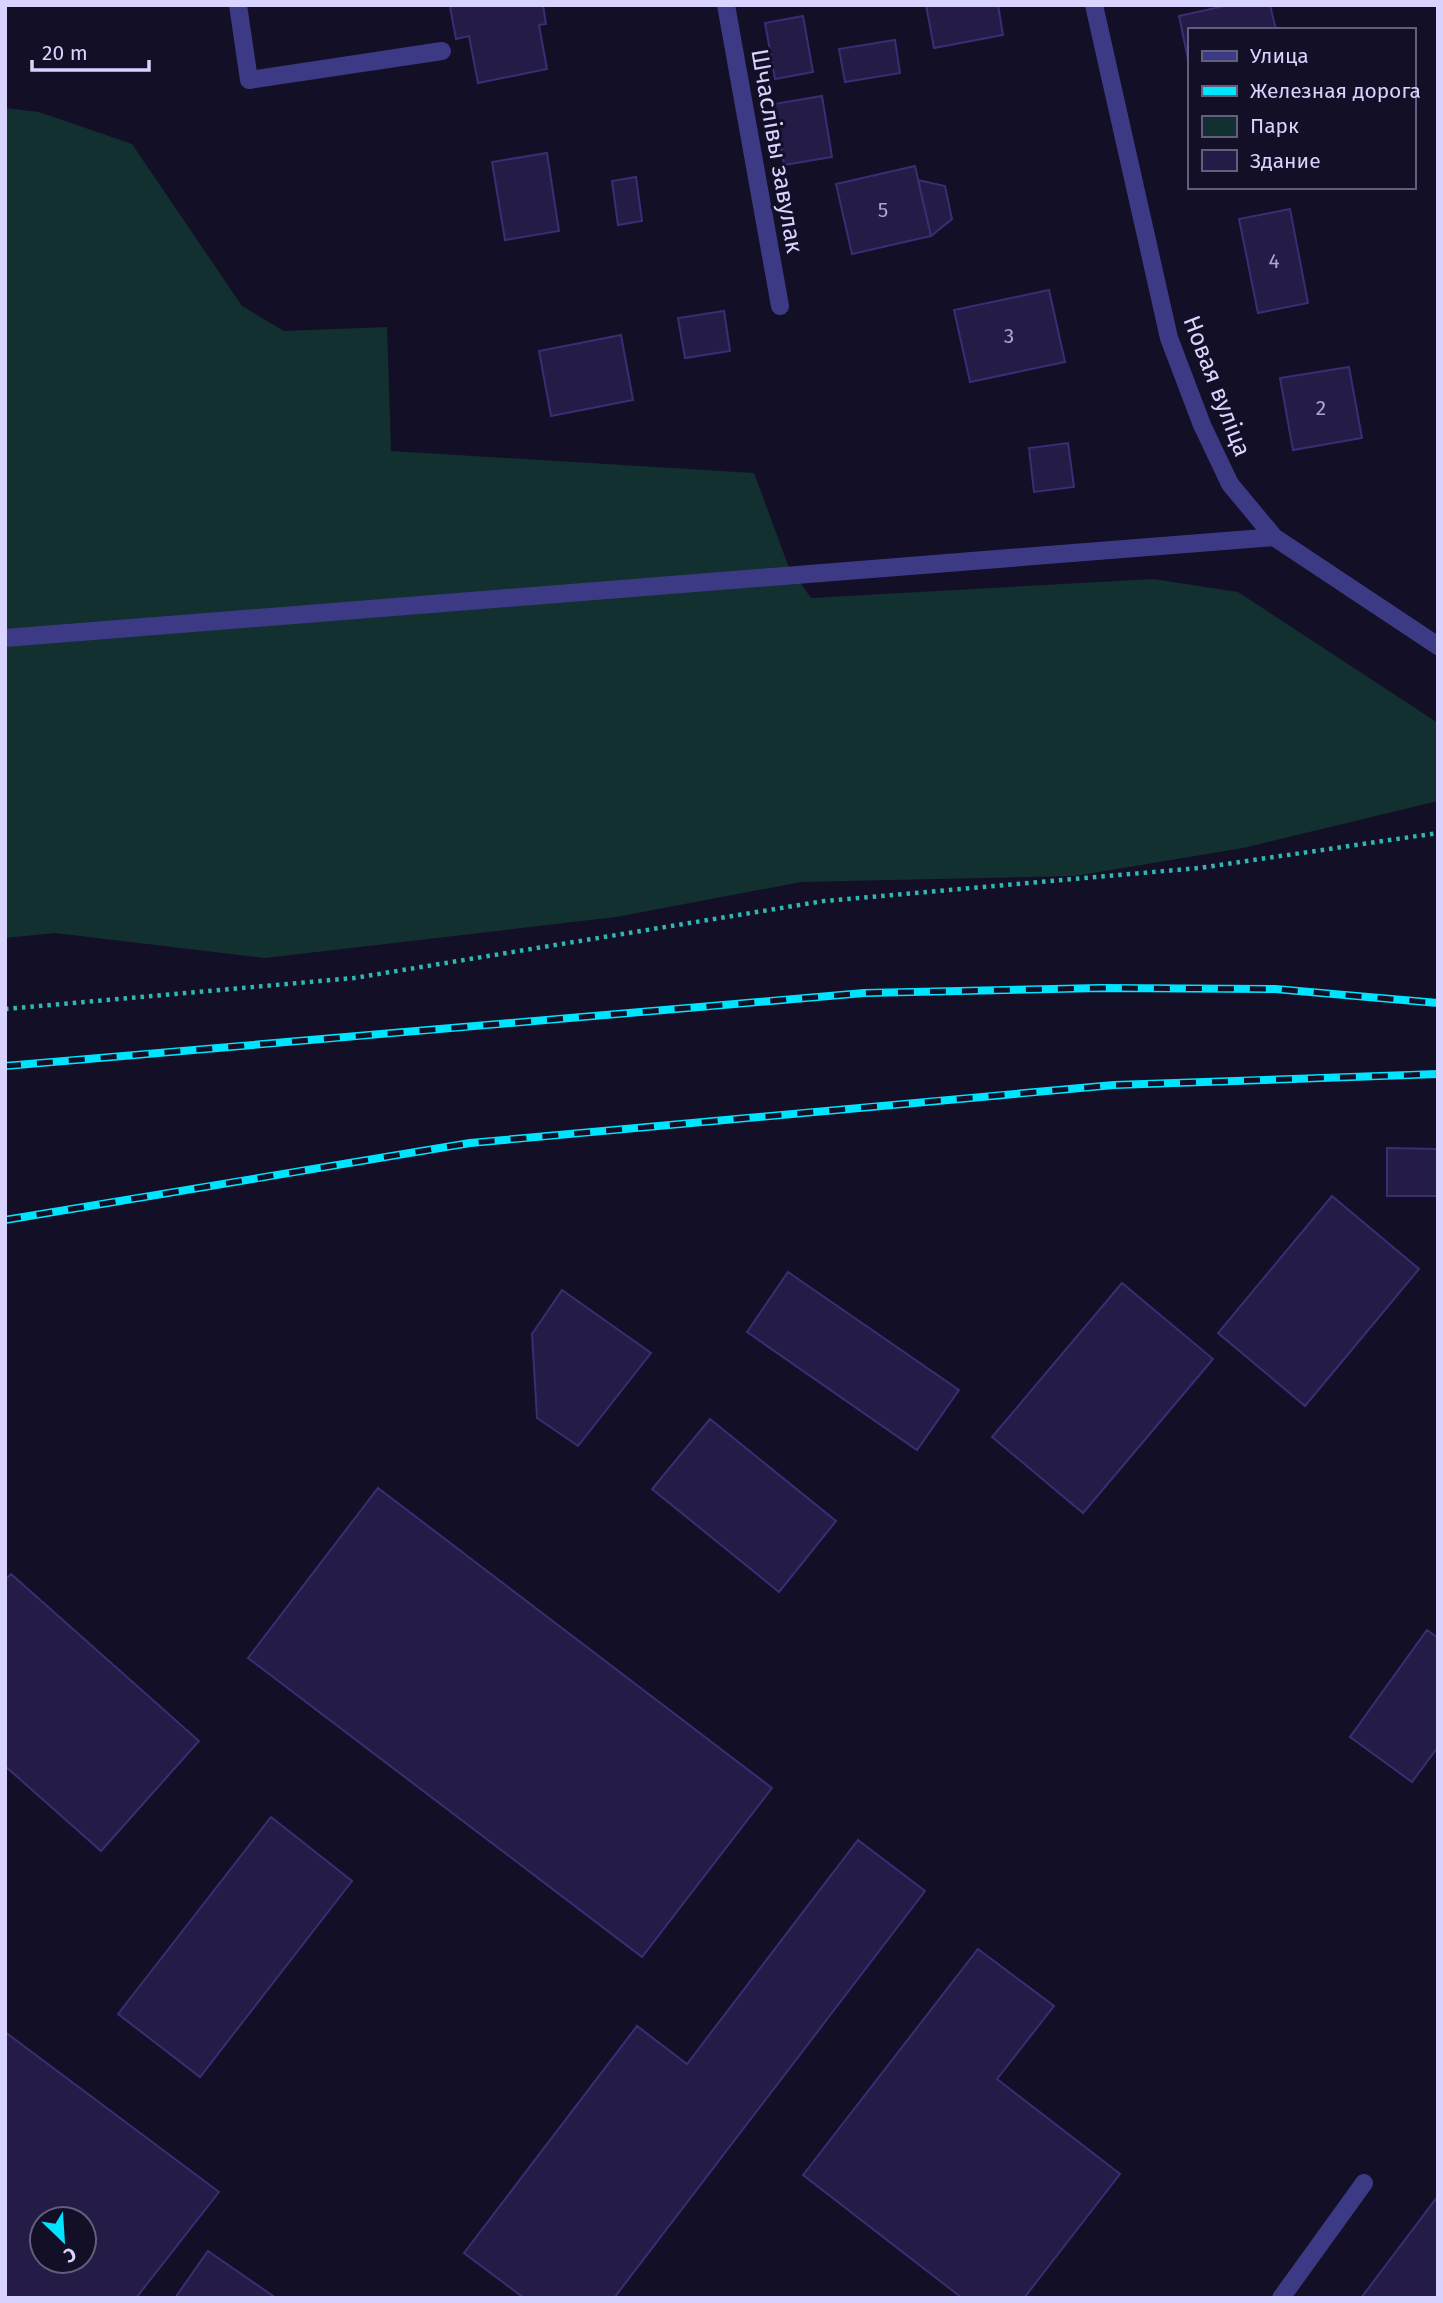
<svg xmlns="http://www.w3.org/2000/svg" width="1443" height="2303" font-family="'Fira Sans',sans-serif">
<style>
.green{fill:#12302f}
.building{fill:#241b47;stroke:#3b2d73;stroke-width:2;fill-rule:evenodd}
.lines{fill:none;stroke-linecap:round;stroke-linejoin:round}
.path{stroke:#2fb8b0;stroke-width:4.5;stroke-dasharray:3.5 5;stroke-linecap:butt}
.service{stroke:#3d3a85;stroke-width:18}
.minor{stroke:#3d3a85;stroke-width:18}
.rail-casing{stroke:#00e5ff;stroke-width:8}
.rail{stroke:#130f26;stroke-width:5;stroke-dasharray:16;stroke-linecap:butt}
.labels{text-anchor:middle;stroke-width:6;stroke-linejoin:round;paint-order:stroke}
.number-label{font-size:21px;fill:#aca6d1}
.street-label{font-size:24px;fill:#d9d4ff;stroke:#130f26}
</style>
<rect width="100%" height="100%" fill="#130f26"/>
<path class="green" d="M5 108 39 112 132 144 242 306 284 331 387 327 391 451 754 473 788 565 811 598 1153 579 1238 592 1438 723V801L1243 848 1075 876 801 882 616 917 265 958 55 933 5 938Z"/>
<path class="building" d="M457 5H543L546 24 539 25 547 69 478 83 469 36 456 39 450 7Z
M926 5H998L1003 35 934 48Z
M1229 5H1270L1276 30H1189V64L1179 16Z
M803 16 813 72 775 79 765 23Z
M895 40 900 73 845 82 839 49Z
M822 96 832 157 784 165 774 104Z
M547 153 559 231 505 240 492 162Z
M915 166 931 236 852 254 836 184Z
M636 177 642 221 618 225 612 181Z
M918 180 945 186 952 219 931 236Z
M1290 209 1308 303 1258 313 1239 219Z
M1049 290 1065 362 970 382 954 310Z
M724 311 730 351 685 358 678 318Z
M621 335 633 400 551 416 539 351Z
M1349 367 1362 438 1293 450 1280 378Z
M1068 443 1074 487 1034 492 1029 448Z
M1387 1148 1438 1149V1196H1387Z
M1332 1196 1419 1269 1305 1406 1218 1333Z
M788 1272 959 1390 917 1450 747 1332Z
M1122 1283 1213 1359 1083 1513 992 1437Z
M562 1290 651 1353 578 1446 537 1418 532 1334Z
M710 1419 836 1521 779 1592 652 1489Z
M378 1488 772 1788 642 1957 248 1658Z
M11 1574 199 1741 101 1851 5 1766V1580Z
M1427 1630 1438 1638V1747L1412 1782 1350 1737Z
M271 1817 352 1881 200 2077 118 2014Z
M858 1840 925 1891 614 2298H524L464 2253 637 2026 687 2064Z
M978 1949 1054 2006 997 2079 1120 2174 1024 2298H962L803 2175Z
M5 2032 219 2192 136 2298H5ZM42 2219H84V2261H42Z
M1438 2196V2298H1361Z
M208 2251 276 2298H175Z"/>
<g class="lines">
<path class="path" d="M5 1009 354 978 824 901 1199 868 1438 833"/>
<path class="service" d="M238 5 249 80 442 51
M1281 2298 1364 2183"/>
<path class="minor" d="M726 5 780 306
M1094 5 1169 338 1202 425 1230 484 1274 537 1438 646
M5 638 1274 537"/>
<defs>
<path id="rail" d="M5 1066 864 993 1101 988 1275 989 1438 1003
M5 1220 470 1143 1114 1085 1438 1074"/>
</defs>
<use href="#rail" class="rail-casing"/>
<use href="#rail" class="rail"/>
</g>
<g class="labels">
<g class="number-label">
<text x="883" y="217">5</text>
<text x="1274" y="268">4</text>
<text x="1009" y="343">3</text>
<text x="1321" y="415">2</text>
</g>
<g class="street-label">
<text transform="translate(777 151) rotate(80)" y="8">Шчаслівы завулак</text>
<text transform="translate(1217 386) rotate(69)" y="8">Новая вуліца</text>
</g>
</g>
<rect width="1443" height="2303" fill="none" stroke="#d9d4ff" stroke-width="14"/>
<rect x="1188" y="28" width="228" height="161" fill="#130f26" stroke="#625e7d" stroke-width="2"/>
<rect x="1202" y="51" width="35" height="10" fill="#3d3a85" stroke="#625e7d" stroke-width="2"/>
<text x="1250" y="63" font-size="21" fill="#d9d4ff">Улица</text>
<rect x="1202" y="86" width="35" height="10" fill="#00e5ff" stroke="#625e7d" stroke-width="2"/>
<text x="1250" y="98" font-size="21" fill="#d9d4ff">Железная дорога</text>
<rect x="1202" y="116" width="35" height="21" fill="#12302f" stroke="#625e7d" stroke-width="2"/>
<text x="1250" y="133" font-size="21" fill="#d9d4ff">Парк</text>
<rect x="1202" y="150" width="35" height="21" fill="#241b47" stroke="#625e7d" stroke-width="2"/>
<text x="1250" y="168" font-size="21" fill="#d9d4ff">Здание</text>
<g transform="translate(63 2240) rotate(155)"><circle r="33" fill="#130f26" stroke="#625e7d" stroke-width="2"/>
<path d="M0-5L12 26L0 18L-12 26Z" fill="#00e5ff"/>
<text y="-10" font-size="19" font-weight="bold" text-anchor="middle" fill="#d9d4ff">С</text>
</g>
<path d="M32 60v10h117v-10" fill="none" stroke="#d9d4ff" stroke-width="3.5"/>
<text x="42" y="60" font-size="21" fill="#d9d4ff" stroke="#130f26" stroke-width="5" paint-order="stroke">20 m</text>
</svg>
